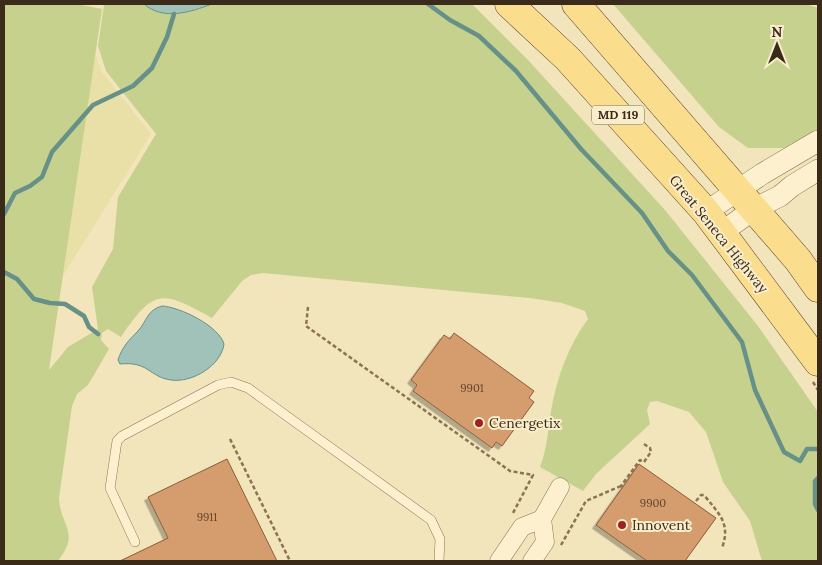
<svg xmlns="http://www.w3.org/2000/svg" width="822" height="565" font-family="Lora,serif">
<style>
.farmland{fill:#e9e0a8}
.green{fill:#c7d18e}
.water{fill:#a0c2b9;stroke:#679188}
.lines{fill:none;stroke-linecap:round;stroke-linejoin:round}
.stream{stroke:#679188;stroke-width:4.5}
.building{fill:#d59c6d;stroke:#8d5c37;filter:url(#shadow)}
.service-casing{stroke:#8b7353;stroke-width:10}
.minor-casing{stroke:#8b7353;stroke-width:19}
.tertiary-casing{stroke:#8b7353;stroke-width:22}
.primary-casing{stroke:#584028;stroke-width:29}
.path{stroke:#8b7353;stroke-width:2.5;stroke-dasharray:4 2.5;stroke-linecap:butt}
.service{stroke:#fcf0cf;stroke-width:9}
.minor{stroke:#fcf0cf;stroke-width:18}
.tertiary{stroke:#fcf0cf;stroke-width:21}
.primary{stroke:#fbdd8e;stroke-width:28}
.poi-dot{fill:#a0211d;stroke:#f9edcb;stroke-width:2}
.labels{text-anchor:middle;stroke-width:4;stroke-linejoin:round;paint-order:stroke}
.number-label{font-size:11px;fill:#60462f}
.shield{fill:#f9edcb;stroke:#73644f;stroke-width:1}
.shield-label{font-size:12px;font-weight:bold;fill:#392a1a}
.street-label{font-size:14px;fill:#392a1a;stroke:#f9edcb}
.poi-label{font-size:14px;fill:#392a1a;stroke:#f9edcb;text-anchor:start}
</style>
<defs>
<filter id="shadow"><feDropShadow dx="-3.5" dy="3.5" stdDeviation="0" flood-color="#0004"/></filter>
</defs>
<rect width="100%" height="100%" fill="#f2e4bb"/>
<path class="farmland" d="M4 4H76L102 72 151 134 4 371Z"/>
<path class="green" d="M4 4H77L102 9 49 370 68 347 98 329 92 287 113 249 118 197 156 134 106 71 98 46 104 5 99 4H144C163 21 191 12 212 4H472L528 60 665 210 758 326 818 412V561H762L750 521 723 482 706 432 689 412 657 401 650 402 647 410 650 424 596 474 583 491 540 467C547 449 548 430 551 411 557 377 568 346 588 319L585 311 562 303 530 298 263 273 251 275 242 281 212 318C162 291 155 287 121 337L108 329 102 333 101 340 109 349 88 385 77 394 72 406 59 498C60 526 81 532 58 561H4Z
M613 4H806L818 8V130L784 148H748L719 127Z"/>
<path class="water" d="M144 4H212C191 12 163 21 144 4Z
M162 306C180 307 219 326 224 344 221 366 192 383 171 380 149 377 149 361 120 364L118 360C122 347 129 340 138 331 147 321 147 310 162 306Z"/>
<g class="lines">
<path class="stream" d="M428 4 450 20 479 36 516 71 581 149 642 213 668 251 692 275 742 342 755 390 784 452 800 461 807 449H818
M4 214 15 193 30 186 42 177 52 152 93 105 133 86 152 68 167 37 174 14
M4 272 17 279 34 299 50 303 65 304 84 316 89 327 98 334
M818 478 815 481V504L818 510"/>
</g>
<path class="building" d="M454 333 534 391 529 398 534 402 502 446 496 442 492 448 413 391 417 385 411 380 444 335 450 339Z
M227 459 277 561H120L168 538 148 497Z
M639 464 716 518 685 561H647L596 525Z"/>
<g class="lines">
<defs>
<path id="service" d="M135 542 110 488 117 441 122 436 218 385 231 382 248 388 431 520 440 539 439 561"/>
<path id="minor" d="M499 561 522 527 542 519
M532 561 545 542 542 519 560 487"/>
<path id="tertiary" d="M706 212 762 174 818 141
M721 233 754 209 780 196 792 186 818 170"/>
<path id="primary" d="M509 4 568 59 706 212 818 362
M576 4 798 260 818 288"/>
</defs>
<use href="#service" class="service-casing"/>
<use href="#minor" class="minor-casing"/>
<use href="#tertiary" class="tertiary-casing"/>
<use href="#primary" class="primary-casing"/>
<path class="path" d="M308 307 306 326 510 471 533 475 513 513
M813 382 818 390
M230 439 290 561
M623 487 621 486 640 460 644 462 651 452 650 448 644 444
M696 501 701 495H704C719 514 731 523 722 548
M561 545 586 501 621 486"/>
<use href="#service" class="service"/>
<use href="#minor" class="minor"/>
<use href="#tertiary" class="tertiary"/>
<use href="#primary" class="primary"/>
</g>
<g class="poi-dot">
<circle cx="479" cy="423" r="5"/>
<circle cx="622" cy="525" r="5"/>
</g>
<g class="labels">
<g class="number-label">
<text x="472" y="392">9901</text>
<text x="653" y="507">9900</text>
<text x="207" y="521">9911</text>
</g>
<rect class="shield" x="592" y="105.5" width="52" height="19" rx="4"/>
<g class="shield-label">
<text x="618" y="119">MD 119</text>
</g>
<g class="street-label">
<text transform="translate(719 234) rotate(51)" y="5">Great Seneca Highway</text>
</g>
<g class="poi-label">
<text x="489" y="428">Cenergetix</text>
<text x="632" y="530">Innovent</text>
</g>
</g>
<rect width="822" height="565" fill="none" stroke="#392a1a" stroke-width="10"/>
<g transform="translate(777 45)" stroke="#f9edcb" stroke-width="4" paint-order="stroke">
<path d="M0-4L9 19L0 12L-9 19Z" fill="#392a1a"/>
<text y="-8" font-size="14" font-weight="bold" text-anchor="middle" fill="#392a1a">N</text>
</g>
</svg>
